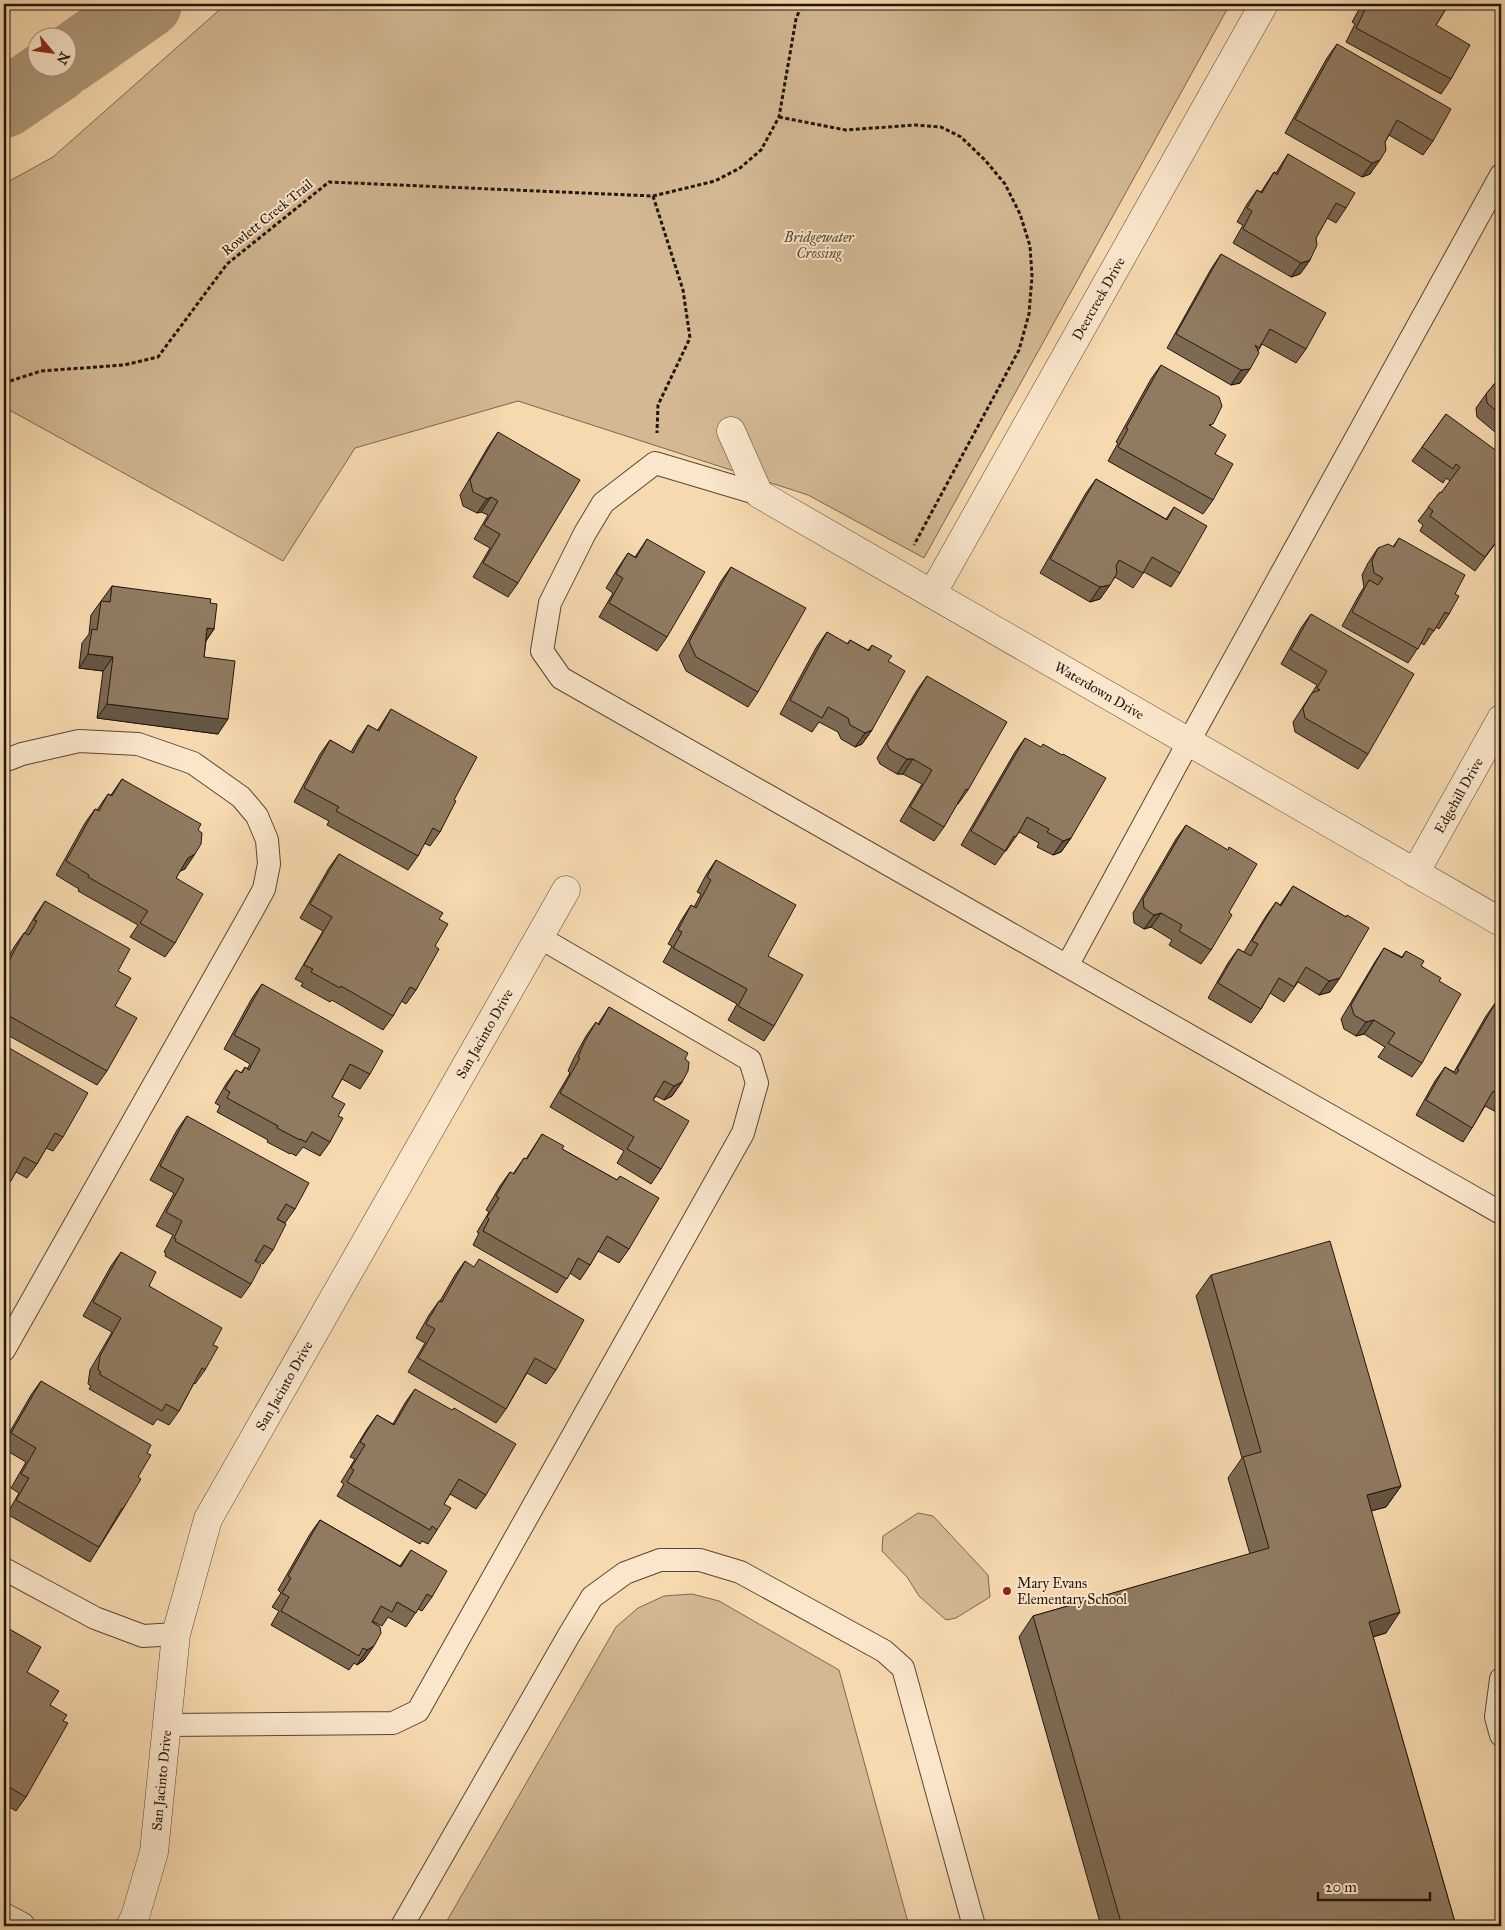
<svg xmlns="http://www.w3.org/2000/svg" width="1505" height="1930" font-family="'IM FELL Great Primer',serif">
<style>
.green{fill:#d3b893;stroke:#7a6750}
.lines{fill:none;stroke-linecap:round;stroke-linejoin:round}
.river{stroke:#ae9778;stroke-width:68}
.lane-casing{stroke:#564736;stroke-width:24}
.street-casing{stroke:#564736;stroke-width:29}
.secondary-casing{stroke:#21160d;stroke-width:29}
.path{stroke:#21160d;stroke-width:3;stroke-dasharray:4 2.5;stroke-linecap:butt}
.lane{stroke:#fae6cb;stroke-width:22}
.street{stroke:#fae6cb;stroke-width:28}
.secondary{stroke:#fae6cb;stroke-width:28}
.wall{fill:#7c6a53;stroke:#21160d}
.shaded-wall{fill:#655644;stroke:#21160d}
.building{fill:#907b61;stroke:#21160d}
.poi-dot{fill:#8f2418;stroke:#fae6cb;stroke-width:2}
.labels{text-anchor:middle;stroke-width:4;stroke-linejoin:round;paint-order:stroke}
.street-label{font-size:14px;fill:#21160d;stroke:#fae6cb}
.park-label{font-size:14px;font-style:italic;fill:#564735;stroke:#fae6cb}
.poi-label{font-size:14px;fill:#21160d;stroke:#fae6cb;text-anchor:start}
</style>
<rect width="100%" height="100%" fill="#f7d9af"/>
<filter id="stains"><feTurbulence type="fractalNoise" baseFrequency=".004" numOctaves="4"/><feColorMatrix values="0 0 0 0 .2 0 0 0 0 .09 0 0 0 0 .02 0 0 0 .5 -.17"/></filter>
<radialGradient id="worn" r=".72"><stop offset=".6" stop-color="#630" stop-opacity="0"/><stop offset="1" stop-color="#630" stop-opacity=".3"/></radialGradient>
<path class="green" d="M226 4H1230L924 558 808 495 518 401 355 448 283 561 4 407V184L53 157Z
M918 1513 933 1516 988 1575 990 1597 956 1618 946 1620 919 1596 907 1577 882 1551 883 1536Z
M692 1594 719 1601 839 1670 909 1926H444L616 1627 638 1608 664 1596Z"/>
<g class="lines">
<path class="river" d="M68 60 148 4
M4 104 57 68"/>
<defs>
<path id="lane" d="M759 494 655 463 603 503 585 533 550 603 542 651 561 678 1501 1213
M4 761 22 754 79 741 138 744 193 763 241 797 257 816 267 840 269 864 264 889 252 911 4 1350
M1067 966 1188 743 1501 175
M4 1569 95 1618 143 1636 176 1634
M1501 1679 1496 1717 1501 1735
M167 1725 393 1723 418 1711 743 1133 757 1083 750 1060 539 937
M402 1926 569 1635 592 1597 625 1573 660 1560H700L740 1572 884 1651 903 1668 974 1926"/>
<g id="street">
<path id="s1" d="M731 431 759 494 1501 922"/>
<path id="s2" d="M932 594 1264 4"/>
<path id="s3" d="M1415 873 1501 719"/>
<path id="s4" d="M130 1926 135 1917 154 1852 176 1634 208 1519 566 890"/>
</g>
<path id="secondary" d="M4 1917 21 1926"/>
</defs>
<use href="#lane" class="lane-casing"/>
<use href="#street" class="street-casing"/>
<use href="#secondary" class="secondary-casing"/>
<path class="path" d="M779 117 846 130 915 125 941 127 961 137 985 160 1005 184 1020 214 1030 246 1032 276 1029 314 1019 350 914 545
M653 196 683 290 690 338 658 405 657 433
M4 383 41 371 124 365 158 357 227 264 329 182 653 196 715 181 740 168 761 150 779 117 796 19 802 4"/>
<use href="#lane" class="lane"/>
<use href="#street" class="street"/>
<use href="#secondary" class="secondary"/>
</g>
<path class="wall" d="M1362 4H1449L1436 25 1451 79 1441 94 1346 42 1355 24 1352 22Z
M1337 44 1433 141 1423 155 1389 135 1385 142 1370 174 1362 177 1285 133 1327 58Z
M1288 154 1346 208 1336 223 1327 218 1316 238 1310 260 1300 274 1291 277 1233 243 1243 225 1237 222 1247 204 1257 190 1261 192 1274 172 1276 173Z
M1221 254 1306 349 1296 363 1262 344 1240 383 1231 385 1167 348 1211 269Z
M1161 365 1211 426 1215 454 1213 500 1203 514 1108 461 1118 443 1116 442 1151 379Z
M1501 376V437L1477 417 1476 408 1486 394Z
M1446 414 1501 536 1475 571 1420 531 1423 525 1418 521 1440 492 1441 493 1450 481 1446 478 1443 483 1412 461Z
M498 432 518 583 508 597 473 577 490 548 474 539 488 515 481 512 477 513 463 506 460 495 488 447Z
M1096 479 1166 519 1174 507 1180 573 1171 587 1144 572 1133 588 1115 577 1100 599 1090 602 1040 573 1086 493Z
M1399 538 1455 594 1449 614 1439 629 1436 627 1424 645 1421 643 1408 663 1342 626 1359 595 1364 587 1362 575 1368 563 1378 548 1393 547Z
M647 539 667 637 657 651 599 617 613 593 606 588 618 568 628 553 635 557Z
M731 567 758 692 748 707 686 671 679 656 721 581Z
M112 586 210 603 214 629 206 641 204 657 218 734 97 718 103 671 79 668 82 643 89 634 91 615Z
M1311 614 1368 754 1358 769 1295 732 1293 722 1317 685 1281 664 1301 628Z
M827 632 847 644 850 640 868 650 872 645 888 661 872 730 862 744 855 747 841 739 838 732 819 722 812 732 780 714 817 646Z
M927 676 968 790 958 804H957L944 827 934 841 900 821 922 784 903 774H897L880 764 877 758 917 690Z
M391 709 454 800 440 832 430 846 424 843 418 856 408 870 327 825 329 821 294 802 320 754 330 740 351 752 358 740 368 725 377 731Z
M1025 738 1071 838 1061 852 1053 855 1037 847 1039 843 1019 832 1006 851H1005L995 865 961 845 1015 752Z
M122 779 198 830 185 869 180 871 176 878 175 943 165 957 130 937 138 925 78 891 79 889 56 875 85 823 95 809 97 810 108 794 111 795Z
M1186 825 1229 912 1211 950 1201 964 1169 945 1172 940 1151 927 1144 929 1134 923 1133 913 1176 839Z
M339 854 439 919 435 946 416 990 406 1004 401 1001 393 1016 383 1030 332 1000 330 1002 301 986 303 983 295 979 323 931 300 918 329 868Z
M716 860 768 956 774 1026 764 1041 728 1020 737 1004 663 962 672 946 668 944 682 919 691 905 694 907 701 894 697 892 706 875Z
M1293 886 1346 917 1330 992 1319 995 1298 982 1284 1002 1270 993 1261 1009 1251 1023 1208 998 1228 963 1238 949 1244 952 1266 916 1276 902 1280 905Z
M45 901 118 971 115 1006 107 1071 97 1085 4 1033V966L14 947 24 933H25L35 916Z
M1384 948 1402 957 1406 951 1421 966 1439 981 1422 1063 1412 1077 1378 1057 1385 1047 1364 1034 1356 1036 1344 1029 1341 1019 1375 962Z
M262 984 370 1074 360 1089 342 1079 332 1097 338 1116 330 1142 320 1156 303 1147 296 1156 291 1153 290 1154 267 1142 268 1140 217 1112 220 1106 215 1103 226 1084 236 1070 241 1073 245 1067 247 1069 250 1064 224 1049 252 998Z
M1496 1002 1501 1005V1119L1498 1117 1500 1114 1485 1106 1472 1128 1463 1142 1416 1115 1435 1081 1445 1067 1454 1072 1486 1016Z
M609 1007 685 1059 682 1082 672 1096 664 1100 656 1096 653 1100 661 1169 651 1184 617 1163 624 1151 550 1107 570 1073 568 1071 574 1058 586 1036 596 1022 598 1024Z
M4 1045 63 1137 53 1151 46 1148 37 1164 27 1178 16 1172 4 1190Z
M187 1116 295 1209 285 1223 277 1219 273 1250 263 1264 255 1260 251 1284 241 1298 165 1256 166 1253 164 1252 173 1235 156 1226 174 1193 150 1180 177 1130Z
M542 1134 562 1149 617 1180 620 1176 629 1249 619 1263 598 1251 590 1265 580 1280 570 1273 557 1293 473 1245 479 1233 477 1232 489 1212 486 1210 500 1186 510 1172 513 1174 524 1158 526 1159Z
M121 1252 149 1286 213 1345 205 1370 195 1384 194 1383 179 1411 169 1425 157 1419 153 1425 89 1389 91 1386 88 1384 90 1370 112 1332 83 1316 111 1266Z
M465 1261 556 1370 546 1384 527 1373 506 1409 496 1423 408 1372 425 1343 416 1338 429 1315 439 1301H440L455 1275Z
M1211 1275 1401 1486 1386 1507 1371 1511 1386 1633 1373 1637 1456 1926H1101L1019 1637 1033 1616 1250 1554 1228 1478 1242 1458 1196 1296Z
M41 1381 147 1453 138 1477 123 1509 90 1562 7 1514 19 1493 11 1488 26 1462 4 1449V1442L31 1395Z
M415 1389 486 1495 476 1509 450 1494 444 1504 437 1530 428 1544 422 1541 420 1544 337 1496 344 1484 341 1482 355 1459 350 1457 367 1429 377 1415 393 1424 405 1403Z
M320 1520 400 1566 411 1550 432 1597 422 1611 418 1609 406 1627 388 1617 382 1626 372 1621V1622L380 1627 364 1660 357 1665 354 1663 349 1670 271 1625 279 1611 272 1607 281 1593 278 1590 310 1534Z
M4 1626 27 1672 50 1705 63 1721 26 1797 16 1811 4 1804Z"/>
<path class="shaded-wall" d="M1380 160 1370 174 1362 177 1372 163Z
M1310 260 1300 274 1291 277 1301 263Z
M1250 369 1240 383 1231 385 1241 370Z
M491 497 481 512 477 513 487 499Z
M1110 585 1100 599 1090 602 1100 587Z
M207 628 214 629 204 643Z
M88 654 113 657 103 671 79 668Z
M107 704 228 719 218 734 97 718Z
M872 730 862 744 855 747 865 733Z
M907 759H913L903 774H897Z
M1071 838 1061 852 1053 855 1063 841Z
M195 854 185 869 178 872 188 858Z
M1161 913 1151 927 1144 929 1154 915Z
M1340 978 1330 992 1319 995 1329 981Z
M1374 1020 1364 1034 1356 1036 1366 1022Z
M682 1082 672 1096 664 1100 674 1086Z
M1401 1486 1386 1507 1352 1516 1367 1495Z
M1400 1612 1386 1633 1354 1642 1369 1622Z
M374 1646 364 1660 357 1665 367 1650Z"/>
<path class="building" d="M1364 4H1449L1436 25 1470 45 1451 79 1356 28 1365 10 1362 8Z
M1337 44 1451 109 1433 141 1397 120 1385 142 1386 150 1380 160 1372 163 1295 119Z
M1288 154 1355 193 1346 208 1336 203 1316 238 1317 245 1310 260 1301 263 1243 229 1252 211 1247 208 1257 190 1262 193 1274 172 1277 175Z
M1221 254 1326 313 1306 349 1270 329 1259 348 1255 345 1259 353 1250 369 1241 370 1176 334Z
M1161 365 1219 397 1222 406 1213 424 1209 425 1226 435 1215 454 1233 464 1213 500 1118 447 1128 429 1126 428Z
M1501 376V415L1487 403 1486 394Z
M1446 414 1501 454V535L1485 557 1430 516 1433 511 1428 507 1440 492 1441 493 1460 467 1456 464 1453 469 1422 447Z
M498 432 580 480 518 583 483 563 500 534 484 525 498 501 491 497 487 499 473 492 470 480Z
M1096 479 1167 520 1174 507 1207 526 1180 573 1152 557 1143 573 1119 560 1116 566 1117 573 1110 585 1100 587 1050 559Z
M1399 538 1465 575 1455 594 1459 596 1449 614 1445 612 1434 631 1429 628 1418 649 1352 612 1369 580 1378 585 1383 578 1374 573 1372 561 1378 548 1388 544 1394 547Z
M647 539 705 572 667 637 609 603 623 578 616 574 628 553 636 558Z
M731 567 806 608 758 692 696 657 689 642Z
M112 586 211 599 210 603 217 604 214 629 207 628 204 657 235 661 228 719 107 704 113 657 88 654 92 629 97 630 101 601 110 602Z
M1311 614 1414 674 1368 754 1305 718 1303 708 1312 693 1320 690 1317 688 1327 671 1291 650Z
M827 632 848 644 850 640 869 651 872 645 892 656 888 661 905 671 872 730 865 733 850 725 848 718 828 707 822 718 790 700Z
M927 676 1007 722 968 790 966 789 944 827 910 807 932 770 913 759H907L890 750 887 744Z
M391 709 477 757 454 800 456 801 440 832 433 828 418 856 336 811 339 807 304 788 330 740 353 753 368 725 379 731Z
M1025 738 1041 747 1043 744 1062 755 1063 754 1106 778 1071 838 1063 841 1047 832 1049 829 1027 817 1016 837 1014 836 1005 851 971 831Z
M122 779 201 824 198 830 202 833 201 844 195 854 188 858 176 878 203 894 175 943 140 923 148 911 88 877 89 875 66 861 95 809 99 811 108 794 112 796Z
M1186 825 1228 850 1229 847 1257 864 1229 912 1232 915 1211 950 1179 931 1182 925 1161 913 1154 915 1144 908 1143 899Z
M339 854 443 913 439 919 448 924 435 946 439 949 416 990 410 987 393 1016 341 986 340 988 311 972 313 969 304 965 332 917 310 904Z
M716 860 796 905 768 956 803 975 774 1026 738 1006 747 989 673 948 682 932 678 930 691 905 696 908 711 880 707 877Z
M1293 886 1346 917 1347 915 1369 928 1340 978 1329 981 1306 967 1294 987 1279 978 1261 1009 1218 983 1238 949 1251 956 1258 944 1252 941 1276 902 1281 906Z
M45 901 130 949 118 971 131 978 115 1006 137 1018 107 1071 4 1013V987L9 976 4 973V970L24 933 29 935 37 921 34 920Z
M1384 948 1402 958 1406 951 1424 961 1421 966 1441 978 1439 981 1461 994 1422 1063 1388 1043 1395 1033 1374 1020 1366 1022 1354 1015 1351 1005Z
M262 984 383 1051 370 1074 350 1064 332 1097 345 1104 338 1116 343 1118 330 1142 312 1132 306 1142 300 1139V1140L277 1128 278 1126 227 1098 230 1092 225 1089 236 1070 242 1073 245 1067 249 1070 260 1049 234 1035Z
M1496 1002 1501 1005V1096L1493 1091 1472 1128 1426 1100 1445 1067 1456 1074 1459 1070 1457 1069Z
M609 1007 688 1053 685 1059 689 1062 688 1071 682 1082 674 1086 664 1081 653 1100 689 1121 661 1169 627 1149 634 1137 560 1093 580 1058 578 1057 584 1043 596 1022 599 1025Z
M4 1045 88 1093 63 1137 55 1133 37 1164 24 1157 11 1181 4 1177Z
M187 1116 309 1183 295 1209 286 1204 277 1219 286 1224 273 1250 264 1245 255 1261 261 1265 251 1284 175 1241 176 1239 174 1238 182 1221 166 1212 184 1179 160 1166Z
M542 1134 564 1146 562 1149 617 1180 620 1176 659 1198 629 1249 607 1236 590 1265 578 1258 567 1279 483 1231 489 1219 487 1217 499 1198 496 1196 510 1172 514 1174 524 1158 527 1159Z
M1330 1241 1401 1486 1367 1495 1400 1612 1369 1622 1456 1926H1122L1033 1616 1269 1548 1243 1457 1261 1452 1211 1275Z
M121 1252 156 1272 149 1286 222 1328 213 1345 218 1347 205 1370 202 1368 179 1411 166 1404 162 1411 99 1374 101 1372 98 1370 100 1356 121 1318 93 1302Z
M479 1259 584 1320 556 1370 535 1358 506 1409 418 1358 435 1329 426 1324 439 1301 442 1302 465 1261 474 1267Z
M41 1381 151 1445 147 1453 151 1455 138 1477 141 1479 123 1509 122 1508 99 1547 16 1500 29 1478 21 1474 36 1448 11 1433Z
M415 1389 452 1410 454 1408 516 1444 486 1495 459 1479 444 1504 451 1508 437 1530 432 1526 430 1530 347 1482 354 1470 351 1468 365 1445 360 1442 377 1415 394 1425Z
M320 1520 401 1567 411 1550 447 1571 432 1597 427 1594 416 1613 397 1602 392 1612 381 1606 372 1622 380 1627 381 1633 374 1646 367 1650 363 1648 359 1656 281 1611 289 1597 282 1593 291 1578 288 1576Z
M4 1626 41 1647 27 1672 59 1691 50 1705 67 1715 63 1721 68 1723 26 1797 4 1784Z"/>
<circle class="poi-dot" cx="1007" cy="1591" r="5"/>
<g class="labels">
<g class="street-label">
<text transform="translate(267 217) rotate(-39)" y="5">Rowlett Creek Trail</text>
<text dy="5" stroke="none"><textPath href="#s2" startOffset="339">Deercreek Drive</textPath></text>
<text dy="5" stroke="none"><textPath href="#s1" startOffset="462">Waterdown Drive</textPath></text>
<text dy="5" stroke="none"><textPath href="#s3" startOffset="89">Edgehill Drive</textPath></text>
<text dy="5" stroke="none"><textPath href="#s4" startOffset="975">San Jacinto Drive</textPath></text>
<text dy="5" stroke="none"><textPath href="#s4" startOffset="570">San Jacinto Drive</textPath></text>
<text dy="5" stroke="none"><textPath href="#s4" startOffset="150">San Jacinto Drive</textPath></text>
</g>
<g class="park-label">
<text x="819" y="242">Bridgewater<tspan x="819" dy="16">Crossing</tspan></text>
</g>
<g class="poi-label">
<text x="1017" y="1588">Mary Evans<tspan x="1017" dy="16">Elementary School</tspan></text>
</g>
</g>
<rect width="1505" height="1930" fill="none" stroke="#f7d9af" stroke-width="20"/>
<rect x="5" y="5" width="1495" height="1920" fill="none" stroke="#21160d" stroke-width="2.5"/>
<rect x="10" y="10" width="1485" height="1910" fill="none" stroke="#21160d"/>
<g transform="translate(52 52) rotate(119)"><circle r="24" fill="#fae6cb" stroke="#a3937f"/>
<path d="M0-4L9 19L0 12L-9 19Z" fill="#8f2418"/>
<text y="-8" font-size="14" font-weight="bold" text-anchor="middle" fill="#21160d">N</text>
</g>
<path d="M1318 1892v8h112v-8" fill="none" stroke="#21160d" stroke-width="2.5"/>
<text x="1325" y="1892" font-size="15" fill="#21160d" stroke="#fae6cb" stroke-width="4" paint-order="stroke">20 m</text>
<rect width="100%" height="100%" filter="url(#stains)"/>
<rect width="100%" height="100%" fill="url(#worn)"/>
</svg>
